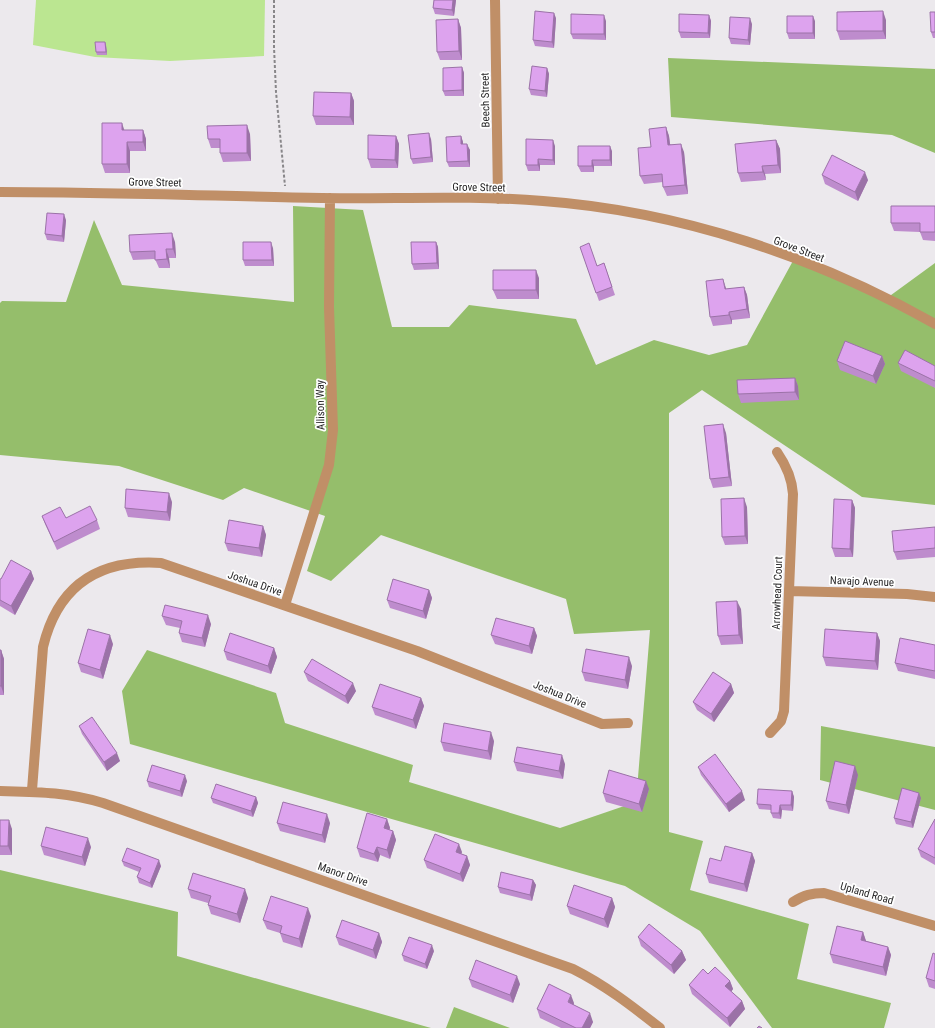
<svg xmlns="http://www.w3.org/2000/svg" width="935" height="1028" font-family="'Roboto Condensed',sans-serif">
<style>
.green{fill:#bbe691}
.forest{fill:#95be6b}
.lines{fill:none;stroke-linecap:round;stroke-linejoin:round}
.path{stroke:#888689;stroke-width:2;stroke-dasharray:3 2;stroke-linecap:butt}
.street{stroke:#c08f67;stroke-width:10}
.wall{fill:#be8ccd}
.shaded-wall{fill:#9b72a7}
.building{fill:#dda3ee;stroke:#9b72a7}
.labels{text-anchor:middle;stroke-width:3.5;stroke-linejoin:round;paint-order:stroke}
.street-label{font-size:11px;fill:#272627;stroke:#fff}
</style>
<rect width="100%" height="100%" fill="#ece9ed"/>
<path class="green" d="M36 0H265L264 56 170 61 95 57 33 45Z"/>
<path class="forest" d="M668 58 935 69V153L892 135 671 117Z
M293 206 363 210 392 327H449L469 305 576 319 596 365 654 340 709 355 747 345 794 259 887 298 935 263V505L862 497 702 390 669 413V832L703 841 690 890 809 924 797 979 891 1003 884 1028H772L700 931 625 886 130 744 122 691 147 650 276 693 285 723 413 765 409 782 560 828 636 802 650 630 574 634 566 599 381 535 331 581 307 571 325 516 244 488 223 500 119 466 0 455V303L2 301 66 302 94 220 122 285 294 302Z
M821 726 935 747V810L820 780Z
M0 870 178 912 177 956 431 1028H0Z
M454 1007 510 1028H446Z"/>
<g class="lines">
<path class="path" d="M274 0V47L276 92 285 186"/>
<path class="street" d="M495 0 498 199
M0 192C107 192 215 196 322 198 396 199 470 195 543 201 679 211 817 257 935 324
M789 591 907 594 935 597
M285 605 329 465 333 430 329 307 330 198
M770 733 781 721 784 711 793 494C792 478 786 465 777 452
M32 790 43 647C58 585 99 559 161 563L417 651 602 724 628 723
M0 791C38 792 66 792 103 803L573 969C605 985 632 1006 660 1028
M793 902C804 895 812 893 824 893L935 926"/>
</g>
<path class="wall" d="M434 0H456L454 16 435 14 433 8Z
M935 12V38H933L931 32Z
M709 15 711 21 710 38H681L679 32Z
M556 18 554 48 535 46 533 40Z
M458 19 461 28 462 60H440L437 52Z
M886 20V39L840 40 837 31Z
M606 21V40L573 39 571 34Z
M815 21V39H789L787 33Z
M752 24 750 45 731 44 729 38Z
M105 42 106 45 107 55H97L96 52Z
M462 67 464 73V96H445L443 91Z
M547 68 549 74 547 97 531 95 529 89Z
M351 93 354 101V125H316L313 116Z
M666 127 669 136 670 144 684 152 688 194 667 196 663 187V182L644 184 640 176 651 147Z
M125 130H143L146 139V151H130V173H105L102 164Z
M250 134 251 161 223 162 220 153V148H211L208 139Z
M396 136 399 144 398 168H371L368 159Z
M461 136 463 142V144L470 150V167H449L447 162Z
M431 139 433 162 413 164 411 159Z
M776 140 780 149 781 173 765 174 766 180 741 182 738 173Z
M555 146V165H540V171H528L526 165Z
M612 151V166H594V172H581L578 166Z
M822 175 868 180 858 201 825 184Z
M935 206V241L923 240 920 232 894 231 891 223Z
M66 220 64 242 47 240 45 234Z
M175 242 176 258H169L170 268H159L155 259 133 260 130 252Z
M436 242 438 247 439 269 414 270 412 264Z
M580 247 597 266 604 263 615 295 599 301Z
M273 248 274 266H245L243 260Z
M539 278V299H497L493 290Z
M744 287 747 295 750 318 732 320V324L713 326 710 317 727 289Z
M882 356 885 364 876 384 840 370 837 361Z
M898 363 935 366V388L901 371Z
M795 378 798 386 799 400 741 403 738 394Z
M726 433 732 486 713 488 710 479Z
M852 500 855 508 853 557H835L832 548Z
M172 502 170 521 128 517 125 508Z
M747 507 748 544 725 545 722 537Z
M42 516 97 520 100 529 57 550 45 524Z
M263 526 266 535 262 557 228 551 225 543Z
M935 527V557L897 560 894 552Z
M31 571 34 579 15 615 0 606V579Z
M429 590 432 598 426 619 390 608 387 600Z
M741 609 743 644 721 645 718 636Z
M162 616 211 624 205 647 182 642 179 633 180 628 166 625Z
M534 628 537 636 532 654 495 644 491 635Z
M877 633 880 641 878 670 826 666 823 657Z
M113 644 103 679 81 672 78 663Z
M935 645V679L898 671 895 663Z
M274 648 277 657 271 674 227 660 224 651Z
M0 650H1L4 659V695H0Z
M632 666 628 689 585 681 582 672Z
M304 672 356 691 348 704 308 681Z
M731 684 734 693 714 722 697 710 693 702Z
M421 698 424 706 416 729 375 715 372 707Z
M79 726 120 761 107 771 82 734Z
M494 741 491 760 444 751 441 742Z
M514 762 565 764 563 779 517 771Z
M698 767 745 800 729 812 701 775Z
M858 775 849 814 829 809 826 801Z
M147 781H187L182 797 149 787Z
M649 789 642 812 606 802 603 793Z
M792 791 794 797 793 811 782 810 781 819 773 818 771 813V810L759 809 757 804Z
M256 797 258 803 253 817 213 803 211 798Z
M921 798 913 828 896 824 894 818Z
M387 819 390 828 389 830 393 831 396 840 390 859 380 855 378 862 360 857 357 848Z
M935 819V865L921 857 918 849Z
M0 820 12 829V855H0Z
M277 823H330L325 843 280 831Z
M41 846 91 847 85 866 44 855Z
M462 852 461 854 467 856 470 865 463 882 427 868 424 860Z
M752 853 755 861 747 892 709 883 706 874 721 861Z
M122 861 161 866 152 888 139 883 137 877 139 872 124 866Z
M533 880 536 885 532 901 500 893 498 887Z
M188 889 248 898 240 923 211 914 208 905V903L191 898Z
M612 898 615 907 608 928 570 914 567 906Z
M311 916 302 948 283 942 280 933 267 929 263 920Z
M863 932 866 941 888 947 891 955 886 976 833 963 830 954Z
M379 933 382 942 376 959 339 945 336 937Z
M638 937 682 951 686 960 674 974 641 946Z
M434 951 427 969 404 961 402 955Z
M935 954V989L929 987 926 978Z
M708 974 730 981 733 989 731 992 742 1001 745 1009 730 1027 692 994 689 985Z
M469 979 520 984 513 1003 472 987Z
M574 1003V1005L593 1022 590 1028H561L540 1018 537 1009Z"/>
<path class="shaded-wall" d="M453 0H456L454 16 452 10Z
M883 11 886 20V39L883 31Z
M554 13 556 18 554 48 552 42Z
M604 15 606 21V40L604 34Z
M709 15 711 21 710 38 708 33Z
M813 16 815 21V39L813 33Z
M750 18 752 24 750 45 748 40Z
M458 19 461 28 462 60 459 51Z
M105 42 106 45 107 55 106 52Z
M462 67 464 73V96L462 90Z
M547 68 549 74 547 97 545 91Z
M351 93 354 101V125L350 117Z
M122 123 125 132 122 130Z
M247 125 250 134 251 161 247 153Z
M666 127 669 136 671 153 668 145Z
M143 130 146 139V151L143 142Z
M429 133 431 139 433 162 431 157Z
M396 136 399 144 398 168 395 160Z
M461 136 463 142V150L461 144Z
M553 140 555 146V165L553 160Z
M776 140 780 149 781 173 778 165Z
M127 142 130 151V173L127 164Z
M467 144 470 150V167L468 161Z
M681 144 684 152 688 194 685 185Z
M610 146 612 151V166L610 160Z
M538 159 540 165V171L538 165Z
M592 160 594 166V172L592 166Z
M762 166 765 174 766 180 763 172Z
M865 172 868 180 858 201 855 192Z
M64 214 66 220 64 242 62 236Z
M172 233 175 242 176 258 173 249Z
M271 242 273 248 274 266 272 260Z
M436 242 438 247 439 269 437 263Z
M166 249 169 258 170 268 167 259Z
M536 270 539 278V299L536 290Z
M723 279 726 288 728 297 725 289Z
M744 287 747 295 750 318 747 309Z
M729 312 732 320V324L729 315Z
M882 356 885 364 876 384 873 376Z
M795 378 798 386 799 400 795 392Z
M723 424 726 433 732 486 729 477Z
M169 493 172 502 170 521 167 512Z
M744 498 747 507 748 544 745 536Z
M852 500 855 508 853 557 850 549Z
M263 526 266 535 262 557 259 548Z
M31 571 34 579 15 615 11 606Z
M429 590 432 598 426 619 423 611Z
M737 601 741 609 743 644 739 635Z
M208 615 211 624 205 647 202 638Z
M534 628 537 636 532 654 529 646Z
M877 633 880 641 878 670 875 661Z
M110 635 113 644 103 679 100 670Z
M274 648 277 657 271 674 268 666Z
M1 650 4 659V695L1 686Z
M629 657 632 666 628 689 625 680Z
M353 683 356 691 348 704 345 696Z
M731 684 734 693 714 722 711 714Z
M421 698 424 706 416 729 413 720Z
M491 732 494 741 491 760 488 751Z
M117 753 120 761 107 771 104 762Z
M562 755 565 764 563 779 559 771Z
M855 766 858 775 849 814 846 805Z
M185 775 187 781 182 797 180 791Z
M646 781 649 789 642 812 639 804Z
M742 791 745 800 729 812 726 804Z
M792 791 794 797 793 811 791 805Z
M919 793 921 798 913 828 911 822Z
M256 797 258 803 253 817 251 811Z
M780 805 782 810 781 819 779 813Z
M327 814 330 823 325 843 322 835Z
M387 819 390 828 387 837 384 828Z
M9 820 12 829V855L8 846Z
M393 831 396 840 390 859 387 850Z
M88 838 91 847 85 866 82 857Z
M459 844 462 852 459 860 456 852Z
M377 847 380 855 378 862 374 854Z
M752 853 755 861 747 892 744 884Z
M467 856 470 865 463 882 460 874Z
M159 860 161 866 152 888 150 883Z
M533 880 536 885 532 901 530 895Z
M245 889 248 898 240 923 237 914Z
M612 898 615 907 608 928 604 919Z
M308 908 311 916 302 948 299 939Z
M863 932 866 941 864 949 861 940Z
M379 933 382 942 376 959 373 950Z
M432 945 434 951 427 969 425 964Z
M888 947 891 955 886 976 883 967Z
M682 951 686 960 674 974 671 965Z
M517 976 520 984 513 1003 510 995Z
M730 981 733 989 729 995 725 986Z
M571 995 574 1003 571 1011 568 1002Z
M742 1001 745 1009 730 1027 727 1018Z
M590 1013 593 1022 590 1028H582Z"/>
<path class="building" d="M434 0H453L452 10 433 8Z
M535 11 554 13 552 42 533 40Z
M883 11V31H837V12Z
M930 12H935V32H931Z
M571 14 604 15V34H571Z
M679 14 709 15 708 33 679 32Z
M787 16H813V33H787Z
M730 17 750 18 748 40 729 38Z
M458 19 459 51 437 52 436 20Z
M95 42H105L106 52H96Z
M532 66 547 68 545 91 529 89Z
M462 67V90L443 91V68Z
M314 92 351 93 350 117 313 116Z
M102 123H122V130H143V142H127V164H102Z
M247 125V153H220V139H208L207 126Z
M666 127 668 145 681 144 685 185 663 187 662 174 640 176 638 148 651 147 649 129Z
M429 133 431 157 411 159 408 135Z
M368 135 396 136 395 160 368 159Z
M461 136V144H467L468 161 447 162 446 137Z
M526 139 553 140V160L538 159V165H526Z
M776 140 778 165 762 166 763 172 738 173 735 144Z
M578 146H610V160H592V166H578Z
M832 155 865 172 855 192 822 175Z
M891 206H935V232H920V223H891Z
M47 213 64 214 62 236 45 234Z
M172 233 173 249H166L167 259 155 260V251L130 252 129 235Z
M243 242H271L272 260H243Z
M411 242H436L437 263 412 264Z
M589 243 597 266 604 263 612 287 596 293 580 247Z
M493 270H536V290H493Z
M723 279 725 289 744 287 747 309 729 312V315L710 317 706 281Z
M845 341 882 356 873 376 837 361Z
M905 350 935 366V381L898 363Z
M795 378V392L738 394 737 380Z
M723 424 729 477 710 479 704 426Z
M126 489 169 493 167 512 125 508Z
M744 498 745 536 722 537 721 499Z
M834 499 852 500 850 549 832 548Z
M90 506 97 520 54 542 42 516 60 507 66 518Z
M229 520 263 526 259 548 225 543Z
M935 527V548L894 552 892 531Z
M11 560 31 571 11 606 0 600V579H1Z
M393 579 429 590 423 611 387 600Z
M737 601 739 635 718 636 716 602Z
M165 605 208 615 202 638 179 633 182 621 162 616Z
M496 618 534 628 529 646 491 635Z
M88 629 110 635 100 670 78 663Z
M825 629 877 633 875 661 823 657Z
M230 633 274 648 268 666 224 651Z
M900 638 935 645V671L895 663Z
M586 649 629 657 625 680 582 672Z
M0 650H1V686H0Z
M312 659 353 683 345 696 304 672Z
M713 672 731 684 711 714 693 702Z
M380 684 421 698 413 720 372 707Z
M92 717 117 753 104 762 79 726Z
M444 723 491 732 488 751 441 742Z
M517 747 562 755 559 771 514 762Z
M715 754 742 791 726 804 698 767Z
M835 761 855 766 846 805 826 801Z
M152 765 185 775 180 791 147 781Z
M609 770 646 781 639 804 603 793Z
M216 784 256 797 251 811 211 798Z
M902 788 919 793 911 822 894 818Z
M758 789 792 791 791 805H780L779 813H771V805L757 804Z
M283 802 327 814 322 835 277 823Z
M367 813 387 819 384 828 393 831 387 850 377 847 374 854 357 848Z
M935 819V858L918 849Z
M0 820H9L8 846H0Z
M46 827 88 838 82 857 41 846Z
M435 834 459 844 456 852 467 856 460 874 424 860Z
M725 846 752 853 744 884 706 874 710 858 721 861Z
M127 848 159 860 150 883 137 877 141 868 122 861Z
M501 872 533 880 530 895 498 887Z
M193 873 245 889 237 914 208 905 211 896 188 889Z
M574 885 612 898 604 919 567 906Z
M271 896 308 908 299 939 280 933 282 926 263 920Z
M342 920 379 933 373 950 336 937Z
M649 924 682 951 671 965 638 937Z
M837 926 863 932 861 940 888 947 883 967 830 954Z
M409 937 432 945 425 964 402 955Z
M933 953 935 954V981L926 978Z
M476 960 517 976 510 995 469 979Z
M715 967 730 981 725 986 742 1001 727 1018 689 985 703 969 708 974Z
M549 984 571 995 568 1002 590 1013 582 1028H576L537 1009Z
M759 1026 762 1028H757Z"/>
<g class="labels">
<g class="street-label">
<text transform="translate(485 100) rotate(-91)" y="4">Beech Street</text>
<text transform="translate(155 182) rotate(1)" y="4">Grove Street</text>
<text transform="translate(479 187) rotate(1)" y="4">Grove Street</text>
<text transform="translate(799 249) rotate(21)" y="4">Grove Street</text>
<text transform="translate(320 405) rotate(-91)" y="4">Allison Way</text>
<text transform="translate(862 581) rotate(2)" y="4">Navajo Avenue</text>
<text transform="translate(255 583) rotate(19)" y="4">Joshua Drive</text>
<text transform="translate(777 593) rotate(-88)" y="4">Arrowhead Court</text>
<text transform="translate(560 694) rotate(22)" y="4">Joshua Drive</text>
<text transform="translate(343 874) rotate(19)" y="4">Manor Drive</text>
<text transform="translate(867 893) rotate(16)" y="4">Upland Road</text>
</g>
</g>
</svg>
